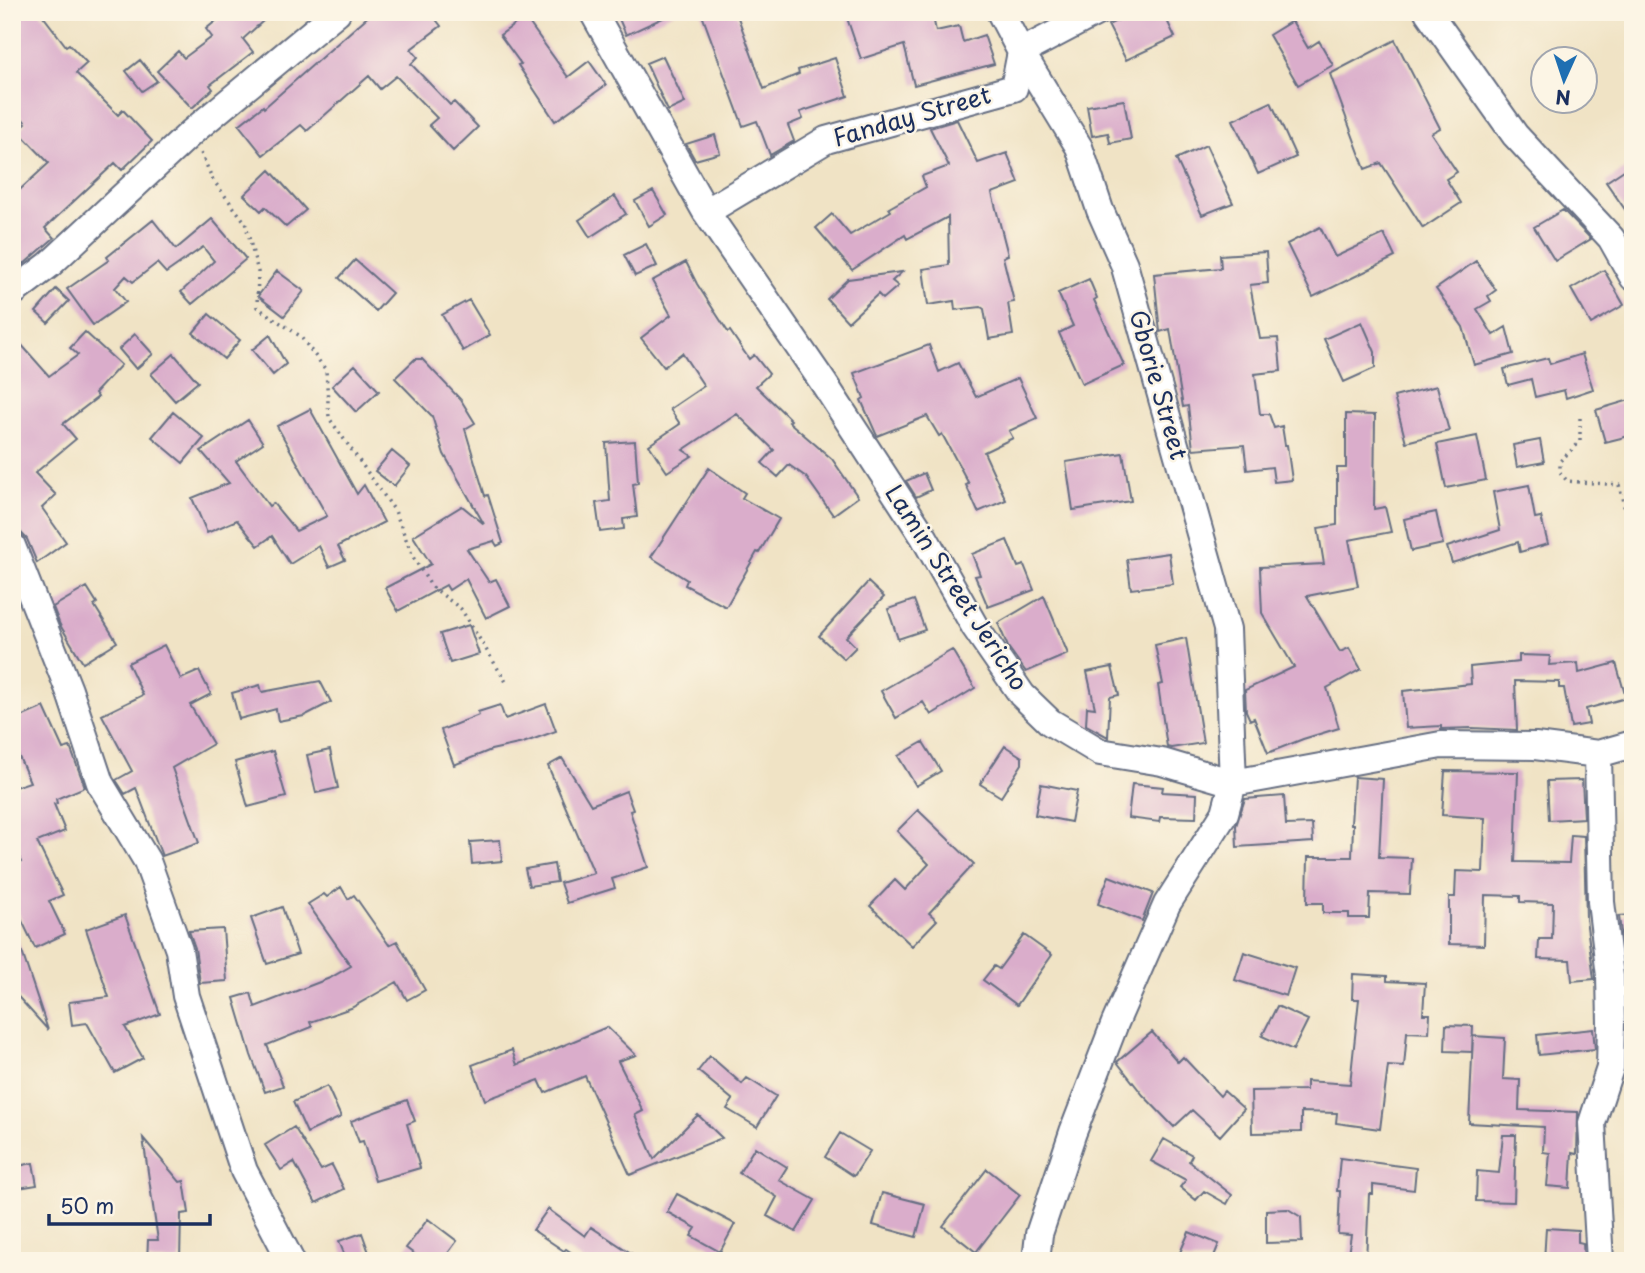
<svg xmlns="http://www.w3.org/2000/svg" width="1645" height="1273" font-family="'Playpen Sans',sans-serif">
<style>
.building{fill:#daadcb}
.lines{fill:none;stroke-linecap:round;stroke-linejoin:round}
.minor-casing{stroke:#666e82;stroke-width:30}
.path{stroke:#666e82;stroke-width:3.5;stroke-dasharray:2 5;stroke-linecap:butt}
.minor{stroke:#fff;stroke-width:26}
.labels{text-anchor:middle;stroke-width:5;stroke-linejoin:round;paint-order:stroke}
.street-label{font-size:24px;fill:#1b2f5e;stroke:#fcf5e5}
</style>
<rect width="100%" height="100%" fill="#fcf5e5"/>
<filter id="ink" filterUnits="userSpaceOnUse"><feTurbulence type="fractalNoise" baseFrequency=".0143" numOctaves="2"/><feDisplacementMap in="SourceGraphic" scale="14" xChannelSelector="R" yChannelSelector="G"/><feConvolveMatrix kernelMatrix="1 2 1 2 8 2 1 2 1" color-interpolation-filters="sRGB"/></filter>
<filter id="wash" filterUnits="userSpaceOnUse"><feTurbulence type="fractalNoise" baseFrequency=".00686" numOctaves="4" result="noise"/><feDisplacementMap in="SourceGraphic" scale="28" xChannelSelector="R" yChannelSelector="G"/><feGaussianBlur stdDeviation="1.57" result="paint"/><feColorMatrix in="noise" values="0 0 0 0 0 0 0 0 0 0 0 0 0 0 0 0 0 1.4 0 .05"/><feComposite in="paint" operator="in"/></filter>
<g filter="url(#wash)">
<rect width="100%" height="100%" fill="#f0e3c5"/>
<g id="blocks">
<path class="building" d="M19 12H40L66 46 69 44 87 63 76 73 118 115 123 110 152 141 122 170 115 163 45 228 54 238 24 264 12 251V197L49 163 18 131 26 123 12 106V17Z
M227 12H273L243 39 253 52 210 85 213 89 192 108 157 71 178 51 184 58 212 37 206 29Z
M373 12H430L441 26 411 49 418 57 411 64 450 105 454 102 478 127 453 151 429 125 437 118 396 76 380 89 369 76 307 131 301 125 263 155 239 125 263 106 264 108Z
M616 12H676L626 35Z
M701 12H736L764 89 799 74 798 70 835 58 848 96 800 112 803 119 788 125 794 141 770 155 757 121 743 126Z
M864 12H932L936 31 959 26 963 42 984 35 994 64 914 85 904 45 861 59 847 18Z
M1135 12H1163L1175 37 1126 60 1108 25Z
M525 17 568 77 589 61 606 85 555 121 518 65 521 64 500 35Z
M1292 21 1308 48 1319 41 1333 65 1298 85 1269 35Z
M1395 40 1440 128 1431 133 1457 172 1446 179 1461 203 1423 228 1381 163 1365 169 1330 74Z
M663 56 685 103 668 111 646 63Z
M140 60 157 81 142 91 126 71Z
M1124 100 1131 139 1110 143 1108 133 1092 136 1087 106Z
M1271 102 1296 157 1258 174 1233 120Z
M957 120 978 163 1007 153 1019 183 992 193 1008 255 1003 257 1014 302 1008 303 1013 335 989 339 984 309 981 307 955 310 954 301 928 305 923 269 949 265 948 217 907 239 905 235 852 270 816 228 832 214 850 235 891 211 889 208 926 187 922 176 949 166 930 128Z
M715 135 720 153 695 160 686 144Z
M1206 145 1233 203 1202 215 1176 159Z
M1633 164V221L1606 182Z
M270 170 306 210 286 227 265 207 261 211 244 195Z
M653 191 667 215 649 226 635 201Z
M615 196 626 214 590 237 579 220Z
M1563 210 1591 239 1555 261 1534 227Z
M212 219 246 259 192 304 181 292 214 261 203 247 166 273 157 263 133 282 126 276 115 288 126 302 93 325 67 289 109 260 107 257 153 220 176 249Z
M1320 227 1335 257 1384 234 1395 257 1313 297 1287 244Z
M646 244 657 266 635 276 624 255Z
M1266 252 1268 283 1250 285 1260 339 1278 338 1281 371 1255 374 1260 414H1269L1274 428 1282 426 1285 445H1287L1292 480 1274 482 1272 467 1247 470 1244 445 1193 449 1188 406 1183 407 1170 329 1160 332 1154 274 1221 268 1220 255Z
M355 260 392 293 376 311 339 278Z
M1476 261 1496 290 1488 296 1491 301 1477 309 1493 335 1506 327 1513 354 1474 365 1463 327 1436 289Z
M686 262 697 284 728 332 730 331 749 359 754 355 769 374 756 386 791 420 789 422 832 459 858 497 833 515 806 477 789 465 778 477 762 463 774 450 737 414 683 450 692 456 667 472 649 445 680 424 670 409 704 386 682 353 664 367 641 338 671 315 652 281Z
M1604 270 1624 305 1591 324 1571 289Z
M277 271 304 291 284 316 258 296Z
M902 272 892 281 898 286 883 299 878 294 848 322 827 299 848 279Z
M1089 279 1097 298 1094 300 1124 365 1082 384 1059 333 1073 326 1058 293Z
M56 289 69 301 48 323 36 312Z
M469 300 490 335 463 351 442 315Z
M209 314 240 340 224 359 193 333Z
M1362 322 1375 352V368L1344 382 1324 339Z
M85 332 121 365 95 393 98 397 63 424 76 439 35 473 56 495 42 508 66 542 37 563 27 539 12 523V334L49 376 78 355 70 348Z
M135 334 153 354 136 369 119 349Z
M270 335 286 364 273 375 252 350Z
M929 345 939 372 958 363 976 397 1018 378 1037 418 1009 431 1013 438 984 452 1006 500 978 512 966 485 969 484 942 434 939 436 927 416 877 436 861 400 864 398 854 373Z
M174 354 198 382 175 401 151 374Z
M1582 354 1593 389 1566 398 1564 390 1535 397 1531 379 1508 385 1504 369 1548 358 1550 364Z
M415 359H422L461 400 475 423 465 429 485 496 488 495 503 543 497 546 494 541 467 549 489 582 496 579 510 606 486 618 466 579 449 590 446 585 398 611 385 588 431 564 413 536 462 506 484 524 444 454 432 416 395 378Z
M355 365 379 391 356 412 332 386Z
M1437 386 1449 431 1406 442 1394 397Z
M1633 399V435L1605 442 1596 410Z
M310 409 357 494 364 485 384 522 338 546 345 560 329 567 319 546 290 564 272 536 258 546 237 520 207 533 192 498 229 483 201 451 248 420 263 443 236 461 269 506 273 503 296 531 327 516 277 426Z
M173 412 204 438 183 463 152 437Z
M1346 414 1375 415 1374 509 1385 507 1391 532 1349 540 1358 586 1307 596 1340 652 1349 648 1361 669 1327 688 1339 728 1303 739 1268 753 1254 718 1250 720 1246 711 1245 690 1294 667 1262 613 1260 567 1324 564 1318 528 1337 525V468H1346Z
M1477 436 1486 480 1446 488 1437 444Z
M1540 440 1544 462 1517 467 1513 445Z
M635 441 638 483 633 484 637 517 623 519 624 529 600 532 596 503 610 501 606 443Z
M392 451 410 466 394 486 375 471Z
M1123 453 1131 501 1073 510 1066 462Z
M709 468 745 493 742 498 779 519 759 553 757 552 726 607 685 585 687 580 651 557Z
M924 473 931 490 916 497 906 481Z
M1529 485 1535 518 1541 517 1548 544 1520 552 1518 542 1452 563 1447 547 1500 530 1493 492Z
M1436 512 1443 544 1411 551 1404 519Z
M1007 540 1018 567 1024 565 1034 590 988 607 975 576 980 575 972 554Z
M1169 553 1173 584 1131 589 1127 559Z
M868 582 884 597 846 637 856 647 844 659 819 636Z
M87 587 97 603 94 605 117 642 83 663 60 625 53 607Z
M1044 596 1068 654 1026 672 1008 647 998 623Z
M914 600 925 630 898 639 888 609Z
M469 625 479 654 450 663 440 634Z
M1186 638 1203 743 1171 748 1167 747 1158 685 1163 684 1155 645Z
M164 645 181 679 199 671 211 694 190 705 213 744 172 768 199 843 162 856 136 788 125 794 116 780 132 771 102 715 143 695 128 663Z
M952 650 975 688 931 715 923 702 896 718 881 691Z
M1519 655 1550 656 1549 665 1578 663 1579 673 1616 663 1626 698 1586 709 1589 724 1571 727 1564 688H1559V682L1515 681 1517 730 1472 728 1441 729V726L1406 728 1403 691 1471 684 1470 667 1519 662Z
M1112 667 1119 695 1110 697 1108 737 1086 725 1087 707 1095 708 1087 672Z
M320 681 331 702 304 716 278 721 276 709 239 719 232 693 260 685 262 692Z
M546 704 556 731 523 743 491 750 454 765 441 730 479 715 478 712 500 705 505 719Z
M44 707 63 749 70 747 85 787 56 799 57 803 54 804 65 831 37 842 63 895 49 901 65 934 35 948 12 900V866L21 862 12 839V788L30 782 12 741V721Z
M923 742 941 771 916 786 898 756Z
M1005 746 1022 757V764L1001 797 980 784Z
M330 750 338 788 316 793 307 755Z
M273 751 286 797 248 807 235 762Z
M562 758 591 805 626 791 633 810 630 811 648 867 612 879 615 888 567 903 560 883 594 873 548 766Z
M1445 771 1518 772 1515 862 1569 863 1571 835 1584 836 1586 919 1594 979 1572 981 1570 960 1538 959 1539 939H1552L1553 903 1520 902V896L1485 895 1484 945 1449 944V897H1455L1456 871 1483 872 1485 818 1442 815Z
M1354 777 1383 779 1379 857 1412 858 1410 894 1370 893 1369 918H1349V913H1323V903H1307L1308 857H1352L1353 824H1351Z
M1582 780 1584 818 1549 820 1547 781Z
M1041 784 1077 791 1071 822 1035 815Z
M1132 784 1163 787 1162 792 1197 794 1196 818 1160 817 1159 822 1128 818Z
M1284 796 1286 825 1312 824 1313 842 1237 847 1236 826 1245 799Z
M918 810 974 864 929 913 937 920 912 946 870 906 895 880 905 890 929 864 897 831Z
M500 840 502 861 472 864 470 842Z
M554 864 557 882 529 886 525 869Z
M1109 876 1153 893 1142 921 1098 904Z
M341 887 348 899 354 895 389 945 397 941 425 990 407 1000 397 982 351 1008 310 1022 312 1027 267 1045 283 1086 265 1092 251 1055 234 998 251 993 255 1007 330 978 351 966 308 904 324 894 327 897Z
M282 907 298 954 267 964 251 918Z
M125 915 160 1014 125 1027 143 1058 115 1073 87 1023 72 1025 69 1002 109 997 86 929Z
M1633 915V977H1626L1619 916Z
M223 929 227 981 200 983 195 948 189 931Z
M15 931 48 1030 12 990V932Z
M1024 935 1052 955 1017 1005 983 980 994 966 999 969Z
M1244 952 1295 968 1286 996 1235 980Z
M1353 974 1387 976V981L1425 983 1423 1014H1430L1429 1033 1407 1032 1404 1067 1388 1066 1380 1129 1336 1123 1337 1113 1301 1112V1132L1252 1133 1251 1091 1306 1090V1081L1350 1084 1359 999H1352Z
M1277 1006 1308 1020 1293 1050 1262 1036Z
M1446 1025 1473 1026 1472 1052 1445 1051Z
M607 1027 636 1055 618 1061 643 1111 635 1115 654 1159 698 1115 722 1138 630 1175 585 1076 545 1093 539 1080 485 1100 472 1065 512 1050 517 1065Z
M1593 1029 1595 1049 1539 1055 1537 1035Z
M1152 1032 1178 1062 1183 1057 1220 1096 1224 1091 1244 1109 1220 1136 1192 1110 1174 1127 1143 1095 1117 1062Z
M1473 1036 1505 1038 1503 1079 1520 1080 1519 1110 1578 1112 1577 1154 1572 1153 1570 1188 1547 1186 1550 1153 1543 1152 1544 1127 1469 1123Z
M710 1056 742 1084 747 1078 776 1096 757 1127 727 1109 733 1100 698 1071Z
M327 1086 341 1117 307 1133 293 1102Z
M407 1100 415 1121 407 1124 420 1168 375 1181 363 1141 359 1142 351 1121Z
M294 1127 321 1170 332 1165 344 1189 316 1203 294 1162 281 1170 265 1145Z
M840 1133 870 1151 854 1176 825 1157Z
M1503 1135H1516L1514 1202 1476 1201 1477 1171 1499 1173Z
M143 1138 180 1182 184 1181 189 1213 181 1214 180 1261H147L148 1240H158Z
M1164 1139 1192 1155 1189 1161 1232 1195 1227 1204 1204 1191 1196 1200 1180 1187 1186 1180 1151 1161Z
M755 1147 787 1167 779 1180 815 1200 796 1232 767 1216 777 1197 739 1173Z
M1340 1158 1416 1168 1414 1190 1373 1185V1194H1369L1366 1261H1347L1351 1235 1338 1234 1340 1191H1337Z
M33 1163 37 1185 18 1188 14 1167Z
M987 1169 1020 1195 976 1252 943 1226Z
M882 1193 925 1204 916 1237 873 1225Z
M677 1194 735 1224 720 1252 691 1236 696 1228 667 1212Z
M548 1209 585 1236 591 1227 643 1261H584L566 1249 564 1251 533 1230Z
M1288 1209 1301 1217 1302 1242 1266 1243V1210Z
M428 1219 457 1241 442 1261H424L406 1248Z
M1546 1228 1578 1230V1242L1583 1243 1584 1261H1544Z
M1189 1232 1219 1244 1212 1261H1188L1178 1257Z
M362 1233 372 1261H347L339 1241Z"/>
</g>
</g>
<g filter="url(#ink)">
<use href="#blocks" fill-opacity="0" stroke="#666e82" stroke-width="2"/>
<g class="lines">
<defs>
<path id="minor" d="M593 12 706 212 823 382 924 537 975 627 1022 695 1050 722 1100 752 1162 762 1233 783 1441 745 1535 746 1598 754 1633 744
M1000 12 1021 52 1079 147 1100 210 1124 264 1227 629 1233 783 1225 813 1167 904 1115 1023 1073 1132 1039 1234 1036 1261
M1428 12 1515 135 1611 238 1633 277
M706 212 826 140 1014 88 1021 52 1097 12
M12 293 49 265 192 132 337 12
M12 546 69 690 100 783 147 861 179 950 186 996 244 1171 291 1261
M1598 754 1601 902 1610 976 1611 1023 1610 1068 1592 1123 1600 1261"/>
</defs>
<use href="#minor" class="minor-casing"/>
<path class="path" d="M201 153 213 180 245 222 258 272 257 307 300 336 326 370 329 418 395 511 413 557 431 586 461 609 508 685
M1580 418V442L1560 461V472L1567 481 1619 485 1624 506 1633 510"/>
<use href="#minor" class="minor"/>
</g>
</g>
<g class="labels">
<g class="street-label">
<text transform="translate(912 117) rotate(-16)" y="8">Fanday Street</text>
<text transform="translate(1158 385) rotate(74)" y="8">Gborie Street</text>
<text transform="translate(956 588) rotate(57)" y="8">Lamin Street Jericho</text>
</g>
</g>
<rect width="1645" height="1273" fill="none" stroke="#fcf5e5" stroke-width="42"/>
<g transform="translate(1564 80) rotate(183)"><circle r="33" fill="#fcf5e5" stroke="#a2a6af" stroke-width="2"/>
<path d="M0-5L12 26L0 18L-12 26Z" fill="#1f6fb2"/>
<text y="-10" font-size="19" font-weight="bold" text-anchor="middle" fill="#1b2f5e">N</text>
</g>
<path d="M49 1214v10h161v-10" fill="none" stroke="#1b2f5e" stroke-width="3.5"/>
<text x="60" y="1214" font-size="21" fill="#1b2f5e" stroke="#fcf5e5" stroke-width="5" paint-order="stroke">50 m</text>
</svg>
